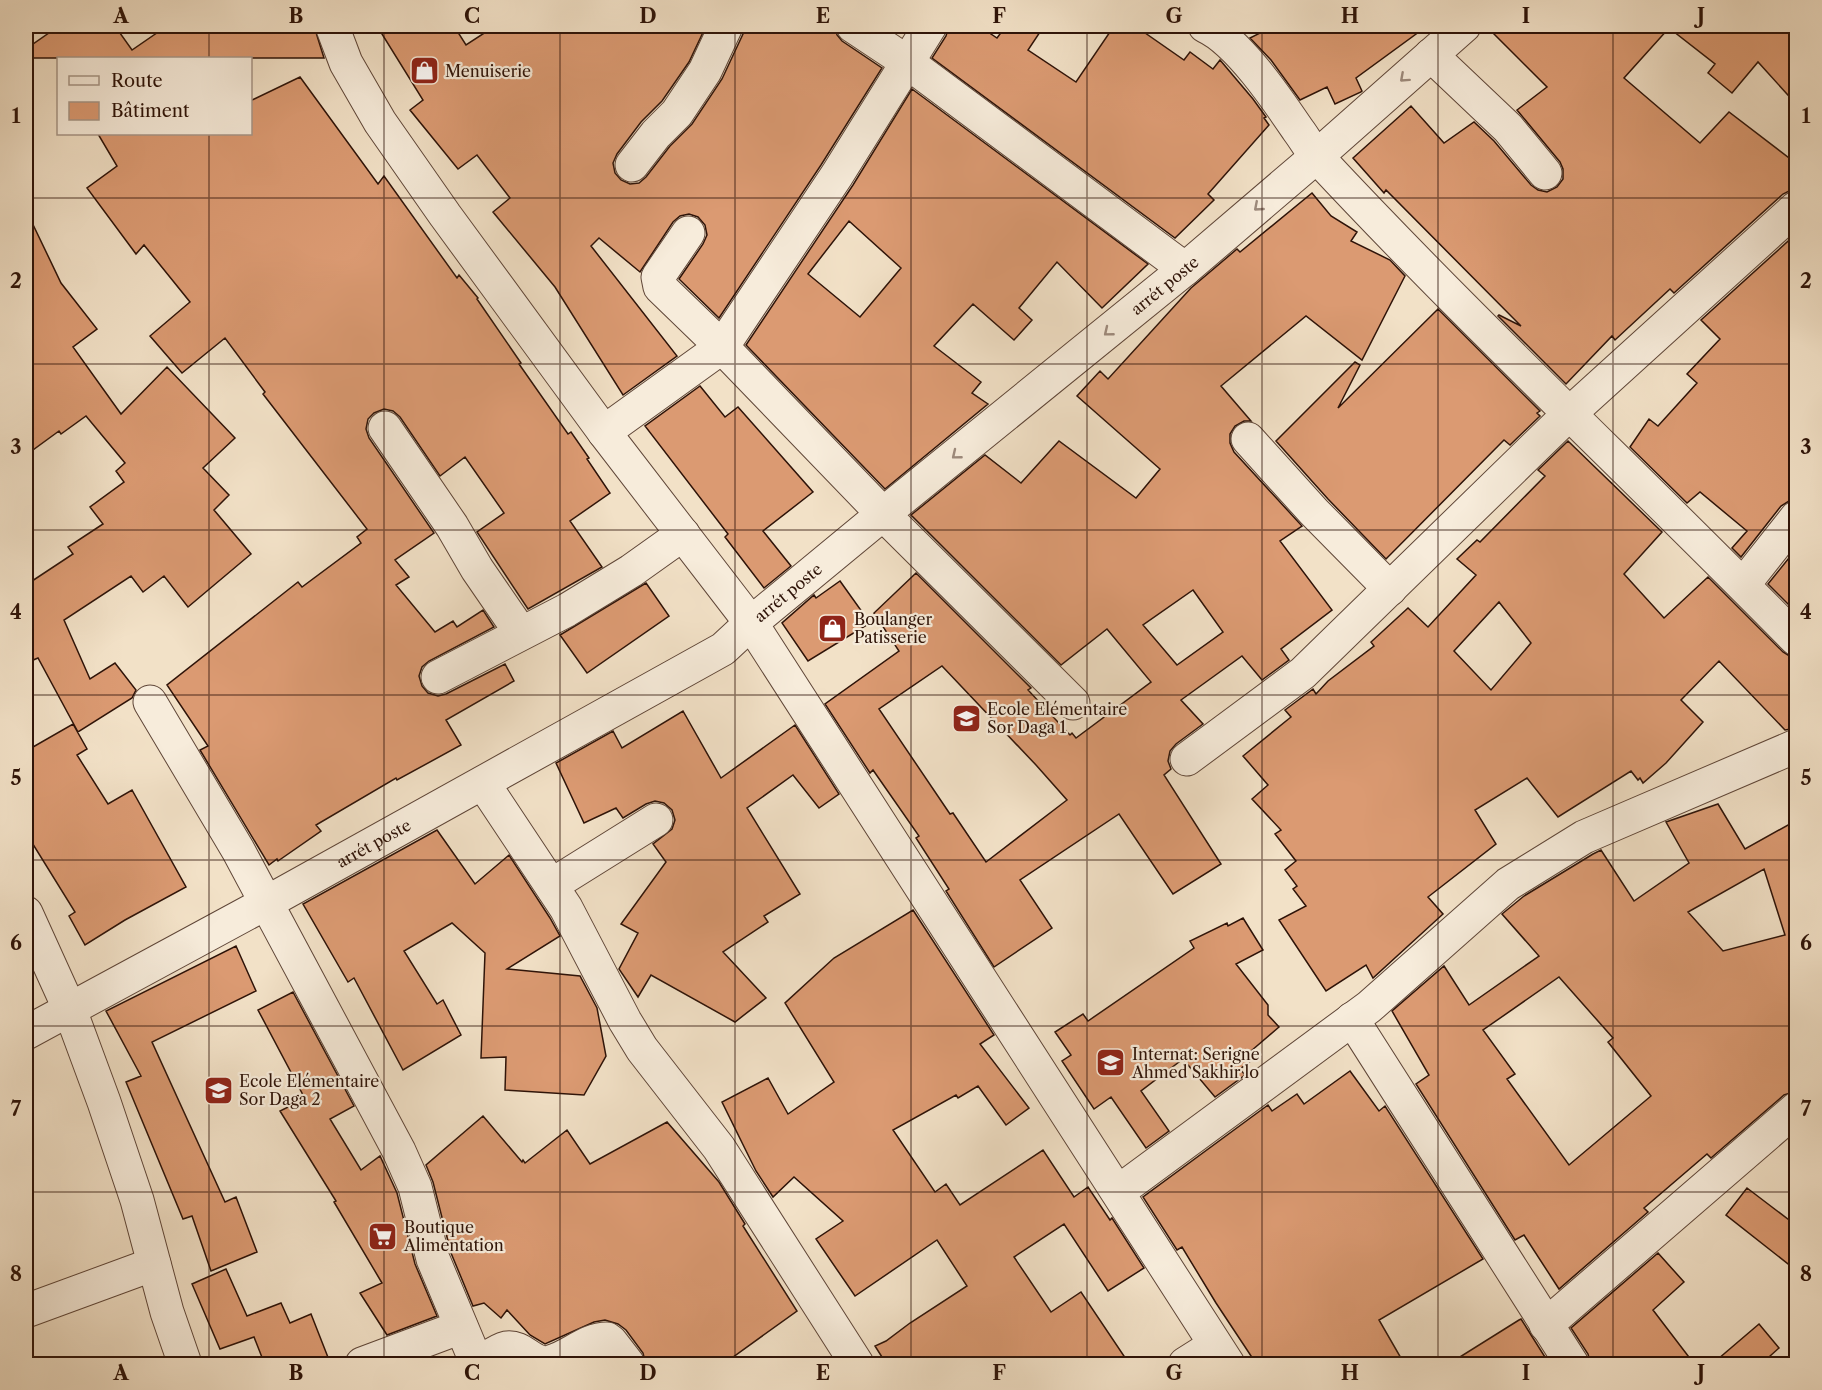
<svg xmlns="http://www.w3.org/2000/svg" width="1822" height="1390" font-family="'Libre Caslon Text',serif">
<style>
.building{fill:#db9a72;stroke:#2e1308;stroke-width:1.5;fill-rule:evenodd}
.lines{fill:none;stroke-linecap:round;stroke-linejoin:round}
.minor-casing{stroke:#5f4638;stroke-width:35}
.minor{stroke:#f7ecdb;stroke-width:33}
.oneway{stroke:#9d8a7c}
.grid{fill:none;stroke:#2e1308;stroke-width:1.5;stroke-opacity:0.55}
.labels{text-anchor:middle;stroke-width:4.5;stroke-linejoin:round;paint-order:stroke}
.poi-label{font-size:16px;fill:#2e1308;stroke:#f7ecdb;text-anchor:start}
.street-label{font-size:16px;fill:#2e1308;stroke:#f7ecdb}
.neatline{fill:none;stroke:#2e1308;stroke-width:2}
.grid-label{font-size:20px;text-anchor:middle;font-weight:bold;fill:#2e1308}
</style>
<rect width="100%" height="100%" fill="#f2e1c7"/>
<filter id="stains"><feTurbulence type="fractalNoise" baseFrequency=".00333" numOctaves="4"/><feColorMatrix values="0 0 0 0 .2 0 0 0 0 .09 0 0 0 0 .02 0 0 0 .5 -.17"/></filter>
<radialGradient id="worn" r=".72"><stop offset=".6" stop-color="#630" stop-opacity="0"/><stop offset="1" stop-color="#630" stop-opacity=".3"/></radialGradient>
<path class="building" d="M59 26H115L132 50 167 26H314L324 58H26V49Z
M377 26H454L466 45 495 26H706L689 62 662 101 641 122 617 154 613 163 615 173 621 180 630 184 639 183 646 177 670 146 692 124 722 79 743 34 745 26H834L837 35 842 41 882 68 821 165 719 318 679 279 703 244 707 235 705 225 698 217 689 214 680 216 673 222 640 272 599 238 591 246 677 356 623 395 555 287 493 212 510 198 477 155 458 169 410 110 423 100Z
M949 26H979L997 38 1006 26H1044L1028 50 1076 82 1114 26H1135L1184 60 1190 52 1213 69 1220 60 1253 99 1266 117 1264 118 1269 125 1208 194 1214 200 1175 238 932 58 946 36Z
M1274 26H1427L1356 78 1362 91 1361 92 1335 104 1327 87 1300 100 1271 60 1250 38Z
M1486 26H1797V105L1758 62 1732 93 1708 73 1715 64 1669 28 1624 78 1700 143 1729 112 1797 164V190H1791L1783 194 1674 293 1670 289 1615 340 1612 336 1566 384 1498 316 1499 315 1521 326 1386 190 1384 193 1353 158 1411 106 1444 143 1474 122 1494 141 1531 185 1538 190 1547 192 1557 187 1563 179V169L1560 162 1517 110 1547 87Z
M300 77 378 184 384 176 457 278 459 275 478 298 477 299 521 363 519 364 568 434 571 432 589 458 587 459 610 493 570 521 602 567 528 609 477 532 504 513 465 457 440 476 400 417 393 411 384 409 374 413 368 419 366 429 369 438 434 533 395 560 409 577 396 585 435 632 453 621 457 627 483 610 494 627 429 661 422 667 419 676 422 686 428 693 438 696 446 694 505 664 514 681 446 720 461 745 397 780 396 778 316 825 321 831 278 861 277 859 269 865 200 750 208 746 167 685 298 582 302 587 361 543 357 537 367 529 263 394 265 392 225 338 182 373 150 336 190 302 144 245 136 254 87 188 117 166 98 134H250V101Z
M912 89 1148 264 1102 308 1057 262 1019 308 1032 320 1014 340 973 304 934 346 981 382 972 393 988 404 885 489 746 345 853 185ZM849 221 901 268 860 317 808 274Z
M1312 193 1331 216 1357 232 1351 241 1390 260 1405 276 1362 360 1306 316 1221 386 1251 421H1244L1235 426 1230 434V443L1234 452 1302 526 1280 541 1332 610 1281 649 1289 660 1262 680 1242 656 1181 700 1203 724 1176 744 1170 751 1168 761 1171 769 1164 775 1221 864 1173 894 1119 814 1020 880 1052 928 994 967 946 891 949 889 916 838 919 836 873 770 870 773 825 704 899 651 874 613 916 573 1031 688 1028 690 1070 735 1072 733 1076 738 1151 682 1107 629 1061 665 911 515 985 455 1021 483 1059 441 1136 498 1160 469 1077 396 1100 371 1108 379 1191 288 1237 249 1240 252ZM1193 590 1223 632 1177 665 1143 625ZM942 666 1036 765 1067 800 986 862 953 813 950 814 879 709Z
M26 210 61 283 97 329 73 347 121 414 167 367 235 438 203 468 229 495 214 510 251 554 188 607 164 576 143 592 131 576 64 620 90 679 115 663 136 690 132 698 78 732 38 658 26 663V585L73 554 68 547 103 524 90 507 124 482 116 471 125 463 86 416 61 434 59 431 26 455Z
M1797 233V500L1789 501 1781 506 1741 557 1732 548 1747 531 1700 492 1687 503 1630 447 1649 419 1658 426 1697 383 1687 374 1720 339 1701 320Z
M1438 309 1540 411 1537 413 1540 416 1510 445 1504 440 1386 559 1328 499 1276 441 1355 362 1360 365 1338 408Z
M700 386 725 417 738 407 813 492 763 531 791 566 764 588 725 537 728 534 645 426Z
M1568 441 1662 532 1624 574 1664 618 1708 577 1783 652 1791 657H1797V728L1785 730 1719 661 1681 700 1703 722 1666 763 1643 783 1640 778 1638 780 1631 771 1558 817 1527 778 1475 810 1496 844 1428 897 1443 914 1373 978 1366 965 1326 991 1279 920 1306 906 1293 889 1297 886 1285 870 1296 861 1275 834 1281 830 1252 799 1268 785 1243 756 1291 717 1285 710 1313 689 1316 694 1328 681 1374 646 1371 642 1408 608 1428 627 1476 575 1457 559 1477 540 1480 542 1545 476 1538 470ZM1499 602 1531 643 1491 690 1454 651Z
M1797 548V613L1768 584Z
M840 581 870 623 808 661 782 623 814 595 816 598Z
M646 583 669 616 587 673 560 635Z
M683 711 721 778 795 725 839 794 819 808 793 775 747 808 800 894 764 916 768 922 723 952 766 998 735 1022 651 975 638 997 619 969 638 933 621 924 666 862 653 844 672 829 675 820 672 810 664 803 655 801 646 804 623 818 616 808 584 823 556 763 613 731 622 748Z
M73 724 87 749 77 755 108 804 132 790 186 887 125 920 85 945 69 916 75 912 26 833V751Z
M1718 804 1745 849 1797 820V1091L1784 1095 1711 1158 1707 1154 1644 1208 1648 1212 1559 1289 1524 1235 1515 1240 1416 1084 1429 1075 1392 1011 1444 966 1469 1005 1539 956 1502 914 1524 896 1593 854 1601 850 1634 901 1689 863 1666 822ZM1764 869 1785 935 1723 951 1688 912ZM1559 977 1613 1038 1608 1042 1651 1096 1569 1165 1507 1079 1515 1074 1483 1030Z
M437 830 475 884 509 855 550 918 560 936 507 969 580 976 597 1008 606 1056 584 1095 505 1090 506 1057 481 1058 485 953 452 923 404 951 437 1004 443 1000 461 1035 403 1070 354 978 348 982 303 904Z
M913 910 994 1035 980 1044 1029 1108 1006 1125 978 1086 958 1098 956 1095 893 1130 935 1192 946 1184 960 1205 1043 1150 1074 1197 1088 1187 1110 1220 1112 1218 1144 1268 1108 1291 1064 1224 1014 1257 1051 1312 1081 1292 1130 1365H887L875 1346 886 1341 910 1323 967 1286 937 1240 855 1296 816 1239 843 1221 794 1177 773 1197 756 1171 722 1102 768 1078 788 1114 834 1082 785 1003 834 958Z
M1243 918 1263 950 1236 964 1268 1005V1015L1279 1027 1251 1051 1256 1057 1240 1069 1245 1075 1215 1097 1183 1059 1141 1091 1169 1131 1146 1148 1111 1097 1094 1109 1062 1061 1071 1055 1055 1032 1083 1014 1088 1021 1194 948 1190 941 1227 923 1228 926Z
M236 946 256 991 152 1042 225 1202 236 1197 257 1252 211 1271 192 1216 183 1219 126 1082 141 1076 106 1011Z
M293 992 354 1106 330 1119 361 1170 380 1156 397 1193 415 1264 437 1316 387 1335 360 1293 382 1283 334 1202 336 1201 280 1111 292 1105 291 1102 303 1095 258 1010Z
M1350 1071 1379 1111 1385 1106 1483 1259 1379 1320 1405 1365H1257L1216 1303 1182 1247 1177 1250 1143 1197 1268 1105 1272 1111 1297 1094 1304 1104Z
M483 1116 522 1162 523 1160 525 1163 567 1130 590 1164 667 1122 719 1182 745 1224 743 1226 797 1311 722 1365H646L643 1353 626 1330 618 1324 605 1320 594 1322 545 1344 530 1335 507 1310 501 1318 484 1303 473 1306 451 1253 433 1182 426 1165Z
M1747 1188 1797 1226V1271L1726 1215Z
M1658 1253 1684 1282 1653 1310 1695 1365H1591L1588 1354 1571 1328Z
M226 1269 247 1316 281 1303 290 1323 311 1314 331 1365H265L254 1337 220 1349 192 1284Z
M1521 1319 1550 1365H1447L1519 1320Z
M1759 1324 1779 1348 1760 1365H1711Z"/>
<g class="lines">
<defs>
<g id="minor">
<path d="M332 26 346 63 380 122 445 215 604 432 751 623 1228 1364"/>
<path d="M853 26 907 62 1185 269"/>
<path d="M1205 26C1238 41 1277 99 1298 130 1305 139 1311 151 1319 159 1473 324 1638 478 1796 639"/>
<path d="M1431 55 1508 128 1545 173"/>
<path d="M632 165 656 134 677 113 705 71 726 26"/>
<path d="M688 233 658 277 660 287 722 347 883 514 1073 703"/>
<path d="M385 428 452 526 477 569 521 633"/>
<path d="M604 432 722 347 837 175 930 26"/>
<path d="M1248 439 1314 512 1390 589"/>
<path d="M1743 585 1796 518"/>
<path d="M438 677 567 610 631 571 683 534"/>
<path d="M150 702 238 850 399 1151 415 1187 433 1259 477 1364"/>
<path d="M1187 759 1303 673 1569 414 1796 208"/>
<path d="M483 783 566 908 625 1021 642 1049 719 1148 857 1364"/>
<path d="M552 885 656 820"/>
<path d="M26 913 70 1010 104 1102 137 1200 167 1312 185 1364"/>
<path d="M1352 1019 1572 1364"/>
<path id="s1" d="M26 1033 266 903 723 649 751 623 883 514 1185 269 1316 157 1464 26"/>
<path d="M1118 1192 1369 1007 1508 884 1584 837 1796 746"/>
<path d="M26 1311 154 1264"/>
<path d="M1546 1325 1796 1109"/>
<path d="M362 1364 461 1327"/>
<path d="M477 1364C486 1359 497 1350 506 1348 523 1345 533 1367 550 1362 570 1357 586 1339 607 1339L611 1342 628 1364"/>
<path d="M1185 1364 1215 1345"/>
</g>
</defs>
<use href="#minor" class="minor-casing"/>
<use href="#minor" class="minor"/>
</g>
<defs><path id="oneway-chevron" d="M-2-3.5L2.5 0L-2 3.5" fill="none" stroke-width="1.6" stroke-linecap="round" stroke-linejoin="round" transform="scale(1.5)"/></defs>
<g class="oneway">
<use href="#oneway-chevron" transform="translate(1404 78) rotate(138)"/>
<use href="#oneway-chevron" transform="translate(1258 207) rotate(139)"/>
<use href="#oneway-chevron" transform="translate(1108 332) rotate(141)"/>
<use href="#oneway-chevron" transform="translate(956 455) rotate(141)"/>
</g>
<path class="grid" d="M209 26V58M384 26V1364M560 26V1364M735 26V1364M911 26V1364M1087 26V1364M1262 26V1364M1438 26V1364M1613 26V1364M209 134V1364M26 198H1796M26 364H1796M26 530H1796M26 695H1796M26 860H1796M26 1026H1796M26 1192H1796"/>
<defs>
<symbol id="shop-square" viewBox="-11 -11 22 22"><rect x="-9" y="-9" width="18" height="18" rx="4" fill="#8f2418" stroke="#f7ecdb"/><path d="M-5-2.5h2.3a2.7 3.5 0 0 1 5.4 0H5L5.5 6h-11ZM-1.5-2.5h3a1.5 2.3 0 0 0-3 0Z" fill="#fff"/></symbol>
<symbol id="school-square" viewBox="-11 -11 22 22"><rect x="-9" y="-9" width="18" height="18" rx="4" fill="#8f2418" stroke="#f7ecdb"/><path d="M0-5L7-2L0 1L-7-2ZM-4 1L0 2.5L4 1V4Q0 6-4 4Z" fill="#fff"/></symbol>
<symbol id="supermarket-square" viewBox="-11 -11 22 22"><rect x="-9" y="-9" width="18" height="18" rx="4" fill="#8f2418" stroke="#f7ecdb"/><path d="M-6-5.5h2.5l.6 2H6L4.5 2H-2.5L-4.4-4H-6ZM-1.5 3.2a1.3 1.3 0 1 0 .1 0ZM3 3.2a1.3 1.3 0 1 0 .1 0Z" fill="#fff"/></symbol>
</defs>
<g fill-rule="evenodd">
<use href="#shop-square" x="408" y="54" width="33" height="33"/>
<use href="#shop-square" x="816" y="612" width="33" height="33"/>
<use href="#school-square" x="950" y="702" width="33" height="33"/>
<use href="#school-square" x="1094" y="1046" width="33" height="33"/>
<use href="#school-square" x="202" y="1074" width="33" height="33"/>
<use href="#supermarket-square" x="366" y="1220" width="33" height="33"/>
</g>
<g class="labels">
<g class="poi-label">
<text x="445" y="77">Menuiserie</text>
<text x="854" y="625">Boulanger<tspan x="854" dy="18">Patisserie</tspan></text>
<text x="987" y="715">Ecole Elémentaire<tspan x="987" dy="18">Sor Daga 1</tspan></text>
<text x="1132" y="1060">Internat: Serigne<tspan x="1132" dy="18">Ahmed Sakhir lo</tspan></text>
<text x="239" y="1087">Ecole Elémentaire<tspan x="239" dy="18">Sor Daga 2</tspan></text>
<text x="404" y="1233">Boutique<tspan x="404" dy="18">Alimentation</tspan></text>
</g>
<g class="street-label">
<text dy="6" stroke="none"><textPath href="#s1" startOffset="1368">arrét poste</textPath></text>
<text dy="6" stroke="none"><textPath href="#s1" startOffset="882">arrét poste</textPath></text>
<text dy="6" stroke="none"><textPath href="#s1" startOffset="396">arrét poste</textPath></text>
</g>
</g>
<rect width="1822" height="1390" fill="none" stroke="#f2e1c7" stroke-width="66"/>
<rect x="57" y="57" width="195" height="78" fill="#f7ecdb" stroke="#a79587" stroke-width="1.5"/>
<rect x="69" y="76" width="30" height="9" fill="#f7ecdb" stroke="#a79587" stroke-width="1.5"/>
<text x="111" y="87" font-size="18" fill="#2e1308">Route</text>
<rect x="69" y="102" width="30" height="18" fill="#db9a72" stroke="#a79587" stroke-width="1.5"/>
<text x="111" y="117" font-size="18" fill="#2e1308">Bâtiment</text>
<rect x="33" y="33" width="1756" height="1324" class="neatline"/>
<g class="grid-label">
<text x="121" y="23">A</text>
<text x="296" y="23">B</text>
<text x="472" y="23">C</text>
<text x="648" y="23">D</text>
<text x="823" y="23">E</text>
<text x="999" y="23">F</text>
<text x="1174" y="23">G</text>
<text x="1350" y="23">H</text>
<text x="1526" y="23">I</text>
<text x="1701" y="23">J</text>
<text x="16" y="123">1</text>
<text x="1806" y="123">1</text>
<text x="16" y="288">2</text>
<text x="1806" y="288">2</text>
<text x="16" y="454">3</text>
<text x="1806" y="454">3</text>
<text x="16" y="619">4</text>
<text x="1806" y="619">4</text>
<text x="16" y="785">5</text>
<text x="1806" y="785">5</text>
<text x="16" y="950">6</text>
<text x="1806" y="950">6</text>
<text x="16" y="1116">7</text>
<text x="1806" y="1116">7</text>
<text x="16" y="1281">8</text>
<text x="1806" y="1281">8</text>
<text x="121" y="1380">A</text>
<text x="296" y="1380">B</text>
<text x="472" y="1380">C</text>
<text x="648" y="1380">D</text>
<text x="823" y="1380">E</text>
<text x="999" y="1380">F</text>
<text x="1174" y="1380">G</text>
<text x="1350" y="1380">H</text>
<text x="1526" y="1380">I</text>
<text x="1701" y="1380">J</text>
</g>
<rect width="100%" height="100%" filter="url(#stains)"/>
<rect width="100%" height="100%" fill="url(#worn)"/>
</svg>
